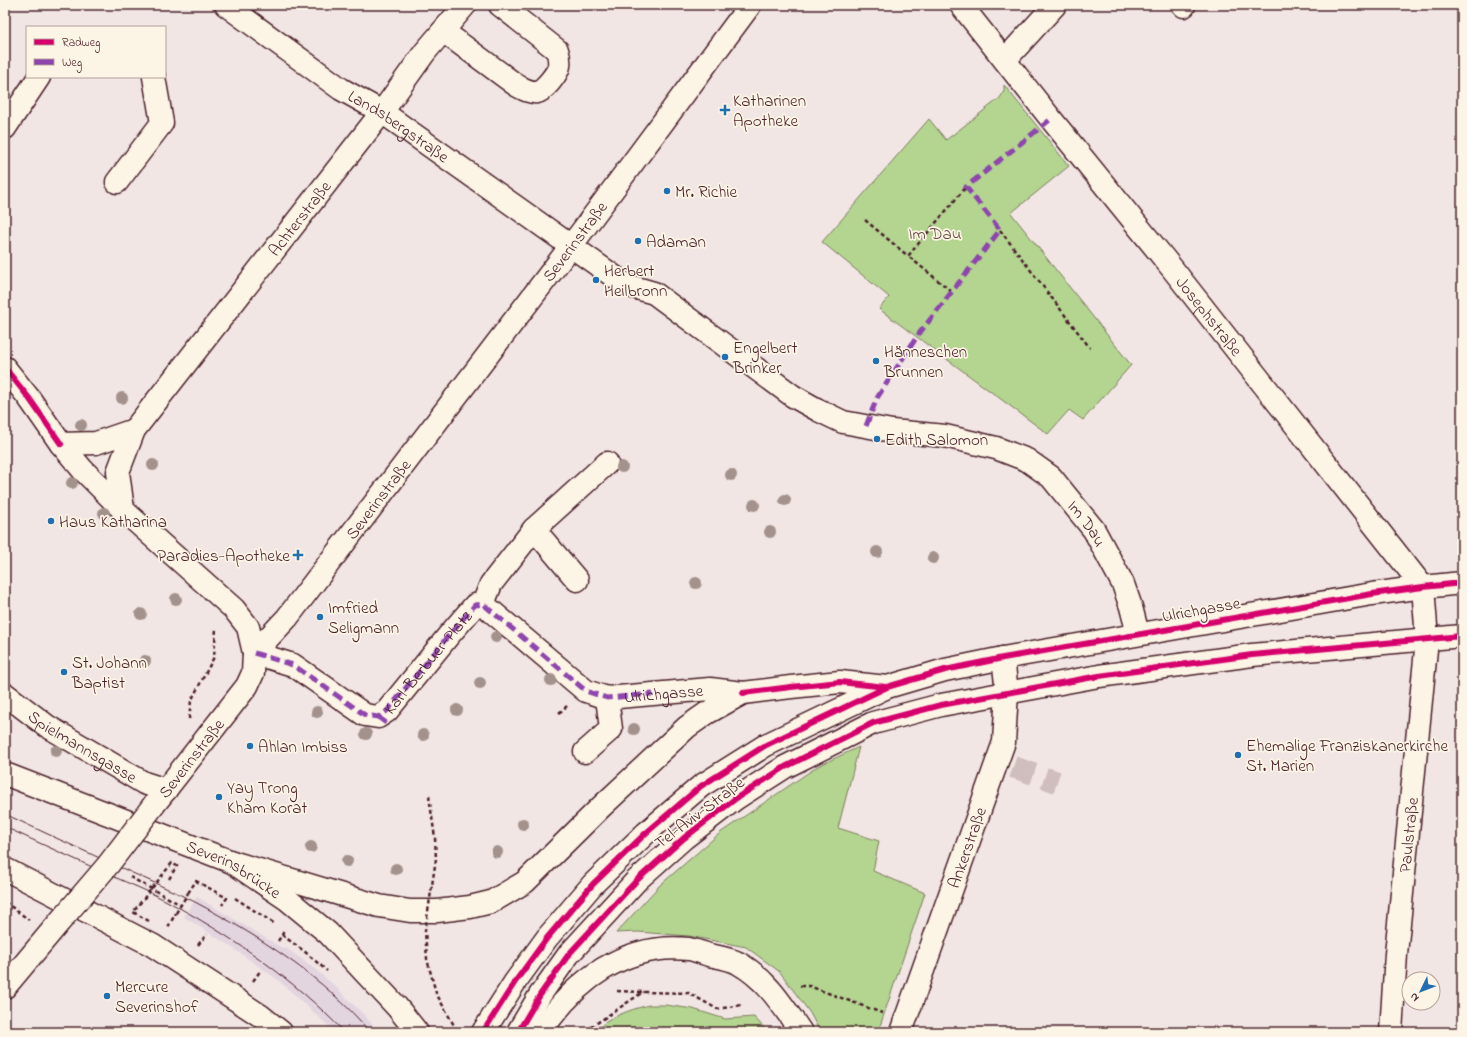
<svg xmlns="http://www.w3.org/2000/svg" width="1467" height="1037" font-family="'Indie Flower',sans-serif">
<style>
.built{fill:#e3d5e0}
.green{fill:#b3d590;stroke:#7e7a5e}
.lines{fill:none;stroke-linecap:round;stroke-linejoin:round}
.minor-tunnel{stroke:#d0bebe;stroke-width:22;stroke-dasharray:22 11;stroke-linecap:butt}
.minor-casing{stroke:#4a1f2b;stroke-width:25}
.major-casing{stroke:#4a1f2b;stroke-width:25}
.path{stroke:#4a1f2b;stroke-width:2.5;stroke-dasharray:4 3;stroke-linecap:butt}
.minor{stroke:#fcf5e5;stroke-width:22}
.major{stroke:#fcf5e5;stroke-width:22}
.tram{stroke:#4a1f2b;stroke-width:1}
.minor-bridge-casing{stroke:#4a1f2b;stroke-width:25;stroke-linecap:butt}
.path-bridge{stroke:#4a1f2b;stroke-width:2.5;stroke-dasharray:4 3;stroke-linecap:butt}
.minor-bridge{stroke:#fcf5e5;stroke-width:22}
.quiet{stroke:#8e44ad;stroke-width:5;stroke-dasharray:10 5;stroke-linecap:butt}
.cycleway-casing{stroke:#fcf5e5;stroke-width:8}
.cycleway{stroke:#d6006c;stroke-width:6}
.tree{fill:#a3918c}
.poi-dot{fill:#1f6fb2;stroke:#fcf5e5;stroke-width:1.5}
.labels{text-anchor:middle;stroke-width:3.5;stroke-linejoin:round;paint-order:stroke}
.poi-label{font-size:17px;fill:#4a1f2b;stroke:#fcf5e5;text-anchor:start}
.street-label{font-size:17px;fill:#4a1f2b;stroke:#fcf5e5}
.park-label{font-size:17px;fill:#644c44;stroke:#fcf5e5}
</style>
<rect width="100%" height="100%" fill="#f1e6e3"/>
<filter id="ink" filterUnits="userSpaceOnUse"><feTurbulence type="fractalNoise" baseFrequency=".025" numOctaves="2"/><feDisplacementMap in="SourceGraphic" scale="8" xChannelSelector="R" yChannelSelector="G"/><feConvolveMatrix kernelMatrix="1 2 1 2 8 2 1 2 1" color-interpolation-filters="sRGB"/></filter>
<g filter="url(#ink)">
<path class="built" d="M197 897 284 949 286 948 310 965 334 985 365 1016 379 1032H335L277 979 227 944 184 917Z"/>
<path class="green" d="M1004 85 1069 166 1011 213 1131 365 1083 420 1069 410 1048 434 879 309 889 297 822 242 929 119 946 140 1000 98 1004 91Z
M859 747 838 828 879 841 873 871 925 893 878 1032H820L810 1013 780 972 746 947 689 936 638 932 616 933 659 886 720 833 818 766Z
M649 1005H666L693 1009 725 1019 754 1017 768 1032H594C609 1017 628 1010 649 1005Z"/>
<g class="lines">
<path class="minor-tunnel" d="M1013 767 1057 782"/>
<defs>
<g id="minor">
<path id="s1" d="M226 5 341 89 382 112 626 285 654 293 793 396 818 410 843 422 892 431 945 436 996 448 1027 460 1051 477 1094 530 1123 584 1131 607 1138 634"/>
<path id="s2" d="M961 5 1051 119 1171 267 1423 587 1427 639 1396 954 1391 1032"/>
<path d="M1183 5 1184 6"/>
<path d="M443 31 516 85C522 88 529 93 537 92 544 91 558 73 559 66 560 60 559 56 557 50L500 5"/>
<path d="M1005 60 1055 5"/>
<path d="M5 128 39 77"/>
<path d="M117 182 162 123 154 77"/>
<path d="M5 368 29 398 61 444 82 469 123 510 234 609 248 627 254 653 253 673 247 686 153 806"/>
<path d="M61 444 96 443 134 430"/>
<path id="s3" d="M123 510 118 472 134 430 382 112 425 52 465 5"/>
<path d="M534 529 577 580"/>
<path d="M483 604 491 584 534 529 607 463"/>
<path id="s4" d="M254 653 287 618 571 246 750 5"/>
<path id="s5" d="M254 653 293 665 365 715 378 717 387 711 449 635 475 605 483 604 586 691 607 698 710 689 743 693"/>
<path id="s6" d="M5 694 47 726 144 783 166 790"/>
<path d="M585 752 611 729 607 698"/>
<path d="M5 987 61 920"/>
<path id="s7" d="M901 1032 1004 742 1007 692 1003 658"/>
</g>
<g id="major">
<path id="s8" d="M5 774 232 862 288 900 328 933 397 1007 417 1032"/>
<path d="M232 862 379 906 410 911H437L470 907 491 902 525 882 601 807 687 727 707 713 743 693 791 687 840 682 887 687"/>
<path d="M5 869 152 945 261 1016 281 1032"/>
<path d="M483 1032 515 982 547 938 593 884 646 833 701 786 766 745 887 687 945 670 1003 658 1372 594 1423 587 1462 583"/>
<path d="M518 1032 540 995 569 954 637 880 684 838 735 799 785 767 873 723 941 705 1099 676 1252 655 1462 636"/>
<path d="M541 1032C574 981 625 942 689 949 695 950 703 953 709 955 718 957 730 959 738 963 767 979 783 1006 801 1032"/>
</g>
</defs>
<use href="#minor" class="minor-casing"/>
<use href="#major" class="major-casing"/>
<path class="path" d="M865 220 908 256
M1000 230 1090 348
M951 291 908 256 966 187
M559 713 567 706
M189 719 191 701 214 657 216 628
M429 796 435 838
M169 879 176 867
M188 893 196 881 227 898 222 905
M235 898 275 924
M5 902 29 920
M168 927 176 913
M282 935 304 951 327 971
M278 941 285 930H284
M198 945 207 934
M253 981 261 970
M800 986H809L882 1013
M617 991 642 992
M586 1032 591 1027 643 992 689 993 717 1009 742 1005"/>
<use href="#minor" class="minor"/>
<use href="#major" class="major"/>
<path class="tram" d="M5 814C45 833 84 851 124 869 147 880 172 890 195 902 257 935 325 978 370 1032
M5 827C41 844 77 860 112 876 130 884 148 891 165 900 230 935 293 978 344 1032"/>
<defs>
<path id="minor-bridge" d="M61 920 108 865 153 806"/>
</defs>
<use href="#minor-bridge" class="minor-bridge-casing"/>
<path class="path-bridge" d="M435 838 436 859 425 931 427 959 436 993 456 1029
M130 877 181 905
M176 913 188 893
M149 921 133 912 172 863 180 868"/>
<use href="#minor-bridge" class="minor-bridge"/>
<g class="quiet">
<path d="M866 426 877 398 918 335 1000 230 966 187 1051 119"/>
<path id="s9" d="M254 653 293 665 365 715 378 717 387 711 449 635 475 605 483 604 586 691 607 698 653 694"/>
<path d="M378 717 389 725"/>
</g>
<defs>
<path id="cycleway" d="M5 368 29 398 61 444
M743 693 791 687 840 682 886 687
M483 1032 515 982 547 938 593 884 646 833 701 786 766 745 887 687 945 670 1003 658 1372 594 1423 587 1462 583
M518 1032 540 995 569 954 637 880 684 838 735 799 785 767 873 723 941 705 1099 676 1252 655 1462 636"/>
</defs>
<use href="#cycleway" class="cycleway-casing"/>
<use href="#cycleway" class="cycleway"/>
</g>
<g class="tree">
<circle cx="122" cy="398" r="6"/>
<circle cx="81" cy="425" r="6"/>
<circle cx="153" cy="465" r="6"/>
<circle cx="622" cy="467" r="6"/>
<circle cx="731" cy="475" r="6"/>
<circle cx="72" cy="483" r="6"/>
<circle cx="785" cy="500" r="6"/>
<circle cx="754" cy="505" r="6"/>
<circle cx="104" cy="513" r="6"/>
<circle cx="770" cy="532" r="6"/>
<circle cx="877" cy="552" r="6"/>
<circle cx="933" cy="558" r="6"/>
<circle cx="696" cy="583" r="6"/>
<circle cx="176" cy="599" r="6"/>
<circle cx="141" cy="614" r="6"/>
<circle cx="496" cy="637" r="6"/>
<circle cx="145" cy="661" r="6"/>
<circle cx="551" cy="680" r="6"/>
<circle cx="480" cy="683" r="6"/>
<circle cx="457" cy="710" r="6"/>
<circle cx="317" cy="712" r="6"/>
<circle cx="634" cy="729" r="6"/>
<circle cx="366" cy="734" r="6"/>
<circle cx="423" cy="735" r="6"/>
<circle cx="56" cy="751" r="6"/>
<circle cx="523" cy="824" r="6"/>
<circle cx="311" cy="847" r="6"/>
<circle cx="497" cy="852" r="6"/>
<circle cx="347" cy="861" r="6"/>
<circle cx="396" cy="869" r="6"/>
</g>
</g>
<g class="poi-dot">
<path d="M723 104h4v4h4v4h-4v4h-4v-4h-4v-4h4z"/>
<circle cx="667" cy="191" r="4"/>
<circle cx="638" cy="241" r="4"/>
<circle cx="596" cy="280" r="4"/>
<circle cx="725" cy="357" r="4"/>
<circle cx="876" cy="361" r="4"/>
<circle cx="877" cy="439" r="4"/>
<circle cx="51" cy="521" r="4"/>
<path d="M296 549h4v4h4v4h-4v4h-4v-4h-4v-4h4z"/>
<circle cx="320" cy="617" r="4"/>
<circle cx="64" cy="672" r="4"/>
<circle cx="250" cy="746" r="4"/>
<circle cx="1238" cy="755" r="4"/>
<circle cx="219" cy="797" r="4"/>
<circle cx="107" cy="996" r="4"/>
</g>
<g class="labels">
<g class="poi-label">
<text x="733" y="106">Katharinen<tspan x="733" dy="20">Apotheke</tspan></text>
<text x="675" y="197">Mr. Richie</text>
<text x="646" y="247">Adaman</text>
<text x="604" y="276">Herbert<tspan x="604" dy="20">Heilbronn</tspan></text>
<text x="733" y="353">Engelbert<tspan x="733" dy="20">Brinker</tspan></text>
<text x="884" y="357">Hänneschen<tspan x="884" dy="20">Brunnen</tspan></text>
<text x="885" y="445">Edith Salomon</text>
<text x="59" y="527">Haus Katharina</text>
<text x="290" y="561" text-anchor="end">Paradies-Apotheke</text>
<text x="328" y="613">Imfried<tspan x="328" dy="20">Seligmann</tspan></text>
<text x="72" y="668">St. Johann<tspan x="72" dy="20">Baptist</tspan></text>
<text x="1246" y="751">Ehemalige Franziskanerkirche<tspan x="1246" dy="20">St. Marien</tspan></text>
<text x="258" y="752">Ahlan Imbiss</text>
<text x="227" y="793">Yay Trong<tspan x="227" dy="20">Kham Korat</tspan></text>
<text x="115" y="992">Mercure<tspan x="115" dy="20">Severinshof</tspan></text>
</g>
<g class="street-label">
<text dy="6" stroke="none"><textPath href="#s1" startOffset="211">Landsbergstraße</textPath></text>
<text dy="6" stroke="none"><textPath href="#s3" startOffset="352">Achterstraße</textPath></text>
<text dy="6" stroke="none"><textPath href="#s4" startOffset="522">Severinstraße</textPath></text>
<text dy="6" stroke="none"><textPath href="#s2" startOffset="398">Josephstraße</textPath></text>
<text dy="6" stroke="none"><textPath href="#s4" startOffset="198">Severinstraße</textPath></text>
<text dy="6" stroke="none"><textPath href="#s1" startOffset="1024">Im Dau</textPath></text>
<text transform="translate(1201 609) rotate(-10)" y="6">Ulrichgasse</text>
<text dy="6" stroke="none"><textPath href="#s9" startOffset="216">Karl-Berbuer-Platz</textPath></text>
<text dy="6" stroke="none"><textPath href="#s5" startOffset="512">Ulrichgasse</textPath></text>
<text dy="6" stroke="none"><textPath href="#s6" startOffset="94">Spielmannsgasse</textPath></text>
<text transform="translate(191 758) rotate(-52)" y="6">Severinstraße</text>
<text transform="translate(699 812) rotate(-37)" y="6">Tel-Aviv-Straße</text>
<text transform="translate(1408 835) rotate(-84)" y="6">Paulstraße</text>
<text dy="6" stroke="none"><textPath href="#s7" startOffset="196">Ankerstraße</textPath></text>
<text dy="6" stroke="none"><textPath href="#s8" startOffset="248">Severinsbrücke</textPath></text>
</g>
<g class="park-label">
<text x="935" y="239">Im Dau</text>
</g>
</g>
<rect width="1467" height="1037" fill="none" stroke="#fcf5e5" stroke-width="20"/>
<rect x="10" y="10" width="1447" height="1017" fill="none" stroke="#4a1f2b" stroke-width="1.5" filter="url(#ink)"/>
<rect x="26" y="26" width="140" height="52" fill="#fcf5e5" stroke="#b59f9b"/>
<rect x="34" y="39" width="20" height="6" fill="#d6006c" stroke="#b59f9b"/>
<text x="62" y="46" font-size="12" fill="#4a1f2b">Radweg</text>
<rect x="34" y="59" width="20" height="6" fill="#8e44ad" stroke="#b59f9b"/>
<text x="62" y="66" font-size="12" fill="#4a1f2b">Weg</text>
<g transform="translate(1421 991) rotate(227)"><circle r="19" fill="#fcf5e5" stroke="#b59f9b"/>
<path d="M0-3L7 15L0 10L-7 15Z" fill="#1f6fb2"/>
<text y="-6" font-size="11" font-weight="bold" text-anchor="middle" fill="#4a1f2b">N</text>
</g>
</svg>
